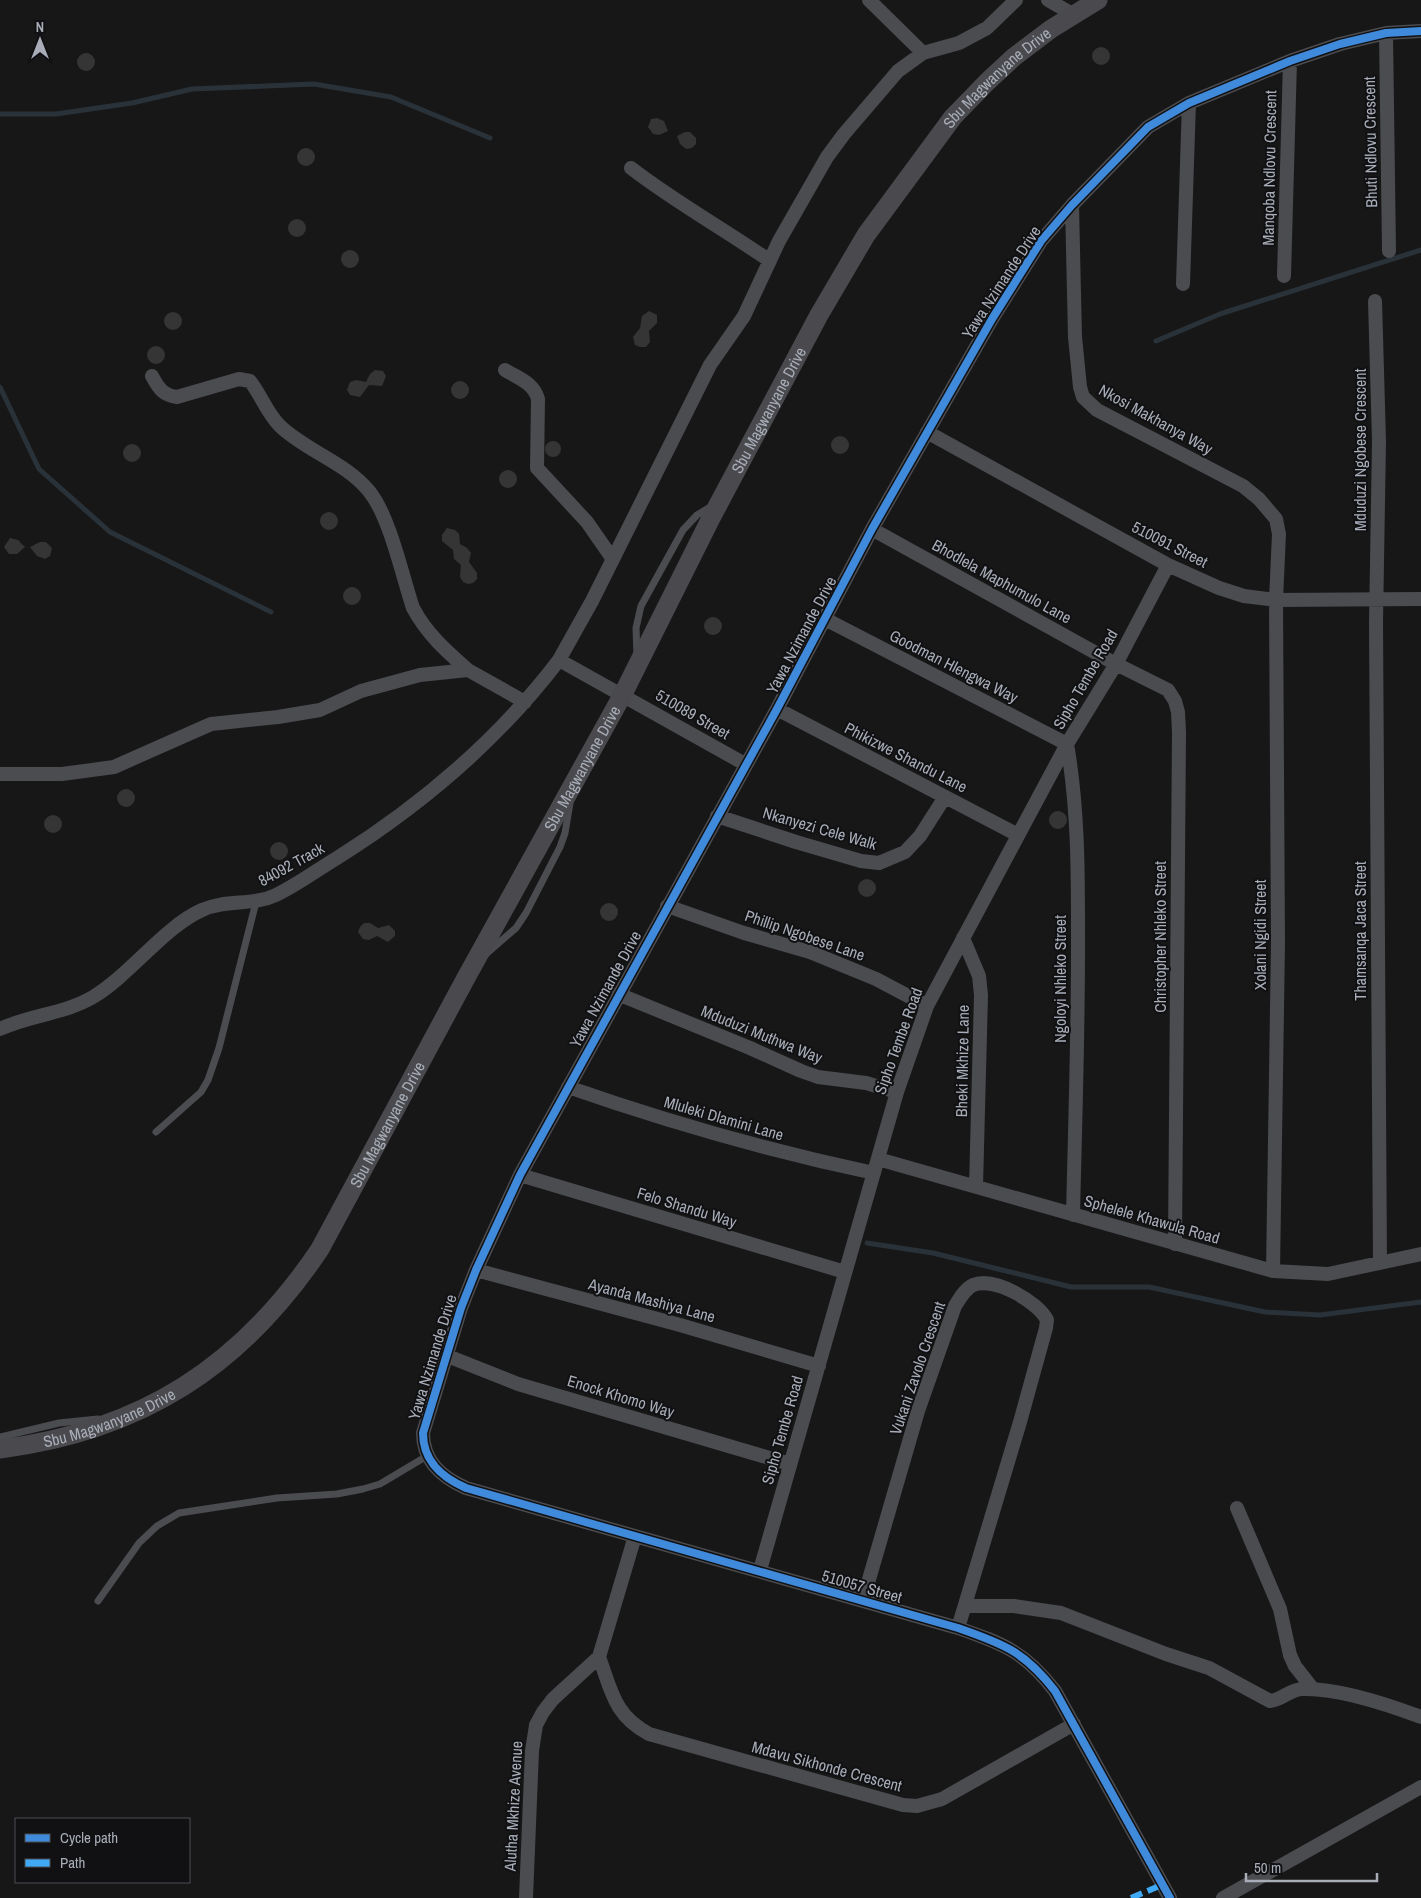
<svg xmlns="http://www.w3.org/2000/svg" width="1421" height="1898" font-family="'Archivo Narrow',sans-serif">
<style>
.lines{fill:none;stroke-linecap:round;stroke-linejoin:round}
.stream{stroke:#2a3239;stroke-width:5}
.building{fill:#353536}
.service{stroke:#4b4c50;stroke-width:7}
.minor{stroke:#4b4c50;stroke-width:14}
.secondary{stroke:#4a4a4e;stroke-width:19}
.quiet{stroke:#3fa9f5;stroke-width:6;stroke-dasharray:12 6;stroke-linecap:butt}
.cycleway-casing{stroke:#111113;stroke-width:11}
.cycleway{stroke:#408adc;stroke-width:8}
.labels{text-anchor:middle;stroke-width:4;stroke-linejoin:round;paint-order:stroke}
.street-label{font-size:16px;fill:#a8adb8;stroke:#111113}
</style>
<rect width="100%" height="100%" fill="#171717"/>
<g class="lines">
<path class="stream" d="M0 114H56L132 103 192 89 314 84 391 97 490 138
M1156 341 1220 314 1421 250
M0 387 39 469 110 532 271 612
M867 1243 933 1253 1071 1287H1149L1265 1312 1320 1315 1421 1302"/>
</g>
<path class="building" d="M1092 56a9 9 0 1 1 18 0a9 9 0 1 1-18 0Z
M77 62a9 9 0 1 1 18 0a9 9 0 1 1-18 0Z
M657 118 664 121 668 131 659 135 653 134 648 127 651 119Z
M685 132H690L696 138V144L692 148 686 149 680 144 677 136Z
M297 157a9 9 0 1 1 18 0a9 9 0 1 1-18 0Z
M288 228a9 9 0 1 1 18 0a9 9 0 1 1-18 0Z
M341 259a9 9 0 1 1 18 0a9 9 0 1 1-18 0Z
M649 311 657 315V323L649 331 650 342 646 347H640L635 345 633 337 640 328 642 316Z
M164 321a9 9 0 1 1 18 0a9 9 0 1 1-18 0Z
M147 355a9 9 0 1 1 18 0a9 9 0 1 1-18 0Z
M375 370 383 371 386 376 382 386 369 385 360 397 350 395 347 390 350 382 356 380 366 382 370 374Z
M451 390a9 9 0 1 1 18 0a9 9 0 1 1-18 0Z
M831 445a9 9 0 1 1 18 0a9 9 0 1 1-18 0Z
M545 449a8 8 0 1 1 16 0a8 8 0 1 1-16 0Z
M123 453a9 9 0 1 1 18 0a9 9 0 1 1-18 0Z
M499 479a9 9 0 1 1 18 0a9 9 0 1 1-18 0Z
M320 521a9 9 0 1 1 18 0a9 9 0 1 1-18 0Z
M447 528 455 530 459 534 460 544 467 548 471 553 469 562 477 573V579L473 583 468 584 463 582 460 577 461 565 454 559 453 550 442 541V535Z
M10 538 18 540 25 547 17 554H9L4 547Z
M40 542H46L52 548 50 556 45 559 37 556 30 547Z
M343 596a9 9 0 1 1 18 0a9 9 0 1 1-18 0Z
M704 626a9 9 0 1 1 18 0a9 9 0 1 1-18 0Z
M117 798a9 9 0 1 1 18 0a9 9 0 1 1-18 0Z
M1049 820a9 9 0 1 1 18 0a9 9 0 1 1-18 0Z
M44 824a9 9 0 1 1 18 0a9 9 0 1 1-18 0Z
M270 851a9 9 0 1 1 18 0a9 9 0 1 1-18 0Z
M858 888a9 9 0 1 1 18 0a9 9 0 1 1-18 0Z
M600 912a9 9 0 1 1 18 0a9 9 0 1 1-18 0Z
M364 923H370L378 928 389 925 395 931V936L388 942 377 936 369 940 363 939 358 932 360 927Z"/>
<g class="lines">
<path class="service" d="M637 655 636 628 641 606 683 530 697 515 712 506
M486 954 516 928 526 913 560 847 565 833 570 803
M156 1132 201 1092 208 1080 219 1048 256 902
M0 1437 59 1423 98 1419
M98 1601 139 1543 157 1526 179 1513 277 1498 337 1494 363 1489 380 1484 427 1456"/>
<path class="minor" d="M869 0 923 53
M1048 0 1074 15
M1386 33 1389 251
M631 168C675 202 724 229 770 261
M1072 205 1075 337 1080 387 1083 397 1097 410 1243 486 1259 499 1276 519 1279 534 1276 600 1278 943 1273 1271
M1284 276 1290 61
M1183 284 1189 103
M1375 301 1379 441 1376 623 1380 1263
M505 370C518 378 534 383 538 399L537 468 587 522 612 558
M152 376C159 389 163 395 177 397L239 379 250 381C261 395 267 413 280 426 306 451 345 462 369 491 390 517 402 575 413 608 427 634 446 651 468 670
M927 432 1168 565 1219 588 1244 596 1276 600 1421 599
M872 529 1116 664 1168 690 1175 701 1178 712 1179 732 1175 1244
M825 619 1067 744C1079 813 1078 882 1078 952 1078 1040 1075 1127 1073 1215
M777 709 1018 835
M745 764 559 660 592 601 710 365 744 316 779 241 827 157 844 134 898 71 923 53 959 43 987 28 1016 0
M0 774H62L114 767 211 724 278 717 320 710 361 691 420 675 468 670 525 702
M717 816 796 842 861 861 879 863 905 852 920 836 945 797
M667 906 744 933 810 952 876 979 927 1006
M963 938 979 976 981 995 976 1187
M618 994 750 1048 801 1071 818 1077 866 1083 897 1092
M0 1029C30 1015 64 1014 93 997 131 974 164 927 202 910 226 899 253 906 276 895 297 885 317 870 337 858 423 804 498 740 559 660
M568 1087C668 1122 770 1151 874 1173
M878 1159 1273 1271 1328 1274 1421 1254
M520 1175 845 1272
M476 1270 680 1325 819 1366
M445 1355 518 1384 790 1464
M1237 1508 1280 1609 1290 1655 1295 1666 1313 1689
M760 1570 897 1092 927 1006 1067 744 1116 664 1168 565
M863 1600 918 1411 955 1306C960 1298 965 1289 973 1285 994 1276 1038 1302 1047 1320L1046 1328 1020 1422 958 1628
M965 1606H1014L1061 1613 1166 1654 1209 1668 1270 1701C1282 1700 1290 1689 1303 1689 1337 1688 1389 1705 1421 1717
M599 1657C612 1692 614 1715 649 1734L903 1805 917 1806 942 1799 1074 1724
M526 1898 532 1751 536 1725 543 1712 553 1699 599 1657 635 1536
M1170 1898 1055 1691C1025 1652 1004 1644 958 1628L466 1488C441 1477 423 1461 423 1433L461 1308 476 1270 520 1175 777 709 872 529 992 319 1041 241 1072 205 1148 127 1189 103 1290 61 1340 44 1386 33 1421 31
M1223 1898 1421 1787"/>
<path class="secondary" id="s1" d="M0 1449C141 1431 241 1367 320 1249L467 976 623 694 711 518 819 315 866 235 953 117 987 82 1014 57 1051 29 1098 0"/>
<path class="quiet" d="M1131 1898 1164 1884"/>
<defs>
<path id="cycleway" d="M1170 1898 1055 1691C1025 1652 1004 1644 958 1628L466 1488C441 1477 423 1461 423 1433L461 1308 476 1270 520 1175 777 709 872 529 992 319 1041 241 1072 205 1148 127 1189 103 1290 61 1340 44 1386 33 1421 31"/>
</defs>
<use href="#cycleway" class="cycleway-casing"/>
<use href="#cycleway" class="cycleway"/>
</g>
<g class="labels">
<g class="street-label">
<text dy="6" stroke="none"><textPath href="#s1" startOffset="1748">Sbu Magwanyane Drive</textPath></text>
<text transform="translate(1370 142) rotate(-91)" y="6">Bhuti Ndlovu Crescent</text>
<text transform="translate(1269 168) rotate(-89)" y="6">Manqoba Ndlovu Crescent</text>
<text transform="translate(1001 282) rotate(-57)" y="6">Yawa Nzimande Drive</text>
<text dy="6" stroke="none"><textPath href="#s1" startOffset="1342">Sbu Magwanyane Drive</textPath></text>
<text transform="translate(1156 419) rotate(29)" y="6">Nkosi Makhanya Way</text>
<text transform="translate(1360 450) rotate(-90)" y="6">Mduduzi Ngobese Crescent</text>
<text transform="translate(1170 544) rotate(27)" y="6">510091 Street</text>
<text transform="translate(1002 581) rotate(29)" y="6">Bhodlela Maphumulo Lane</text>
<text transform="translate(801 635) rotate(-62)" y="6">Yawa Nzimande Drive</text>
<text transform="translate(954 666) rotate(27)" y="6">Goodman Hlengwa Way</text>
<text transform="translate(1085 679) rotate(-60)" y="6">Sipho Tembe Road</text>
<text transform="translate(693 714) rotate(30)" y="6">510089 Street</text>
<text transform="translate(906 757) rotate(27)" y="6">Phikizwe Shandu Lane</text>
<text dy="6" stroke="none"><textPath href="#s1" startOffset="938">Sbu Magwanyane Drive</textPath></text>
<text transform="translate(820 828) rotate(16)" y="6">Nkanyezi Cele Walk</text>
<text transform="translate(291 864) rotate(-29)" y="6">84092 Track</text>
<text transform="translate(1360 931) rotate(-90)" y="6">Thamsanqa Jaca Street</text>
<text transform="translate(805 935) rotate(19)" y="6">Phillip Ngobese Lane</text>
<text transform="translate(1260 935) rotate(-90)" y="6">Xolani Ngidi Street</text>
<text transform="translate(1160 937) rotate(-90)" y="6">Christopher Nhleko Street</text>
<text transform="translate(1060 979) rotate(-90)" y="6">Ngoloyi Nhleko Street</text>
<text transform="translate(605 989) rotate(-61)" y="6">Yawa Nzimande Drive</text>
<text transform="translate(762 1034) rotate(22)" y="6">Mduduzi Muthwa Way</text>
<text transform="translate(898 1041) rotate(-70)" y="6">Sipho Tembe Road</text>
<text transform="translate(962 1061) rotate(-89)" y="6">Bheki Mkhize Lane</text>
<text transform="translate(724 1118) rotate(16)" y="6">Mluleki Dlamini Lane</text>
<text dy="6" stroke="none"><textPath href="#s1" startOffset="532">Sbu Magwanyane Drive</textPath></text>
<text transform="translate(687 1207) rotate(17)" y="6">Felo Shandu Way</text>
<text transform="translate(1152 1219) rotate(16)" y="6">Sphelele Khawula Road</text>
<text transform="translate(652 1300) rotate(15)" y="6">Ayanda Mashiya Lane</text>
<text transform="translate(432 1357) rotate(-73)" y="6">Yawa Nzimande Drive</text>
<text transform="translate(917 1368) rotate(-71)" y="6">Vukani Zavolo Crescent</text>
<text transform="translate(621 1396) rotate(17)" y="6">Enock Khomo Way</text>
<text dy="6" stroke="none"><textPath href="#s1" startOffset="114">Sbu Magwanyane Drive</textPath></text>
<text transform="translate(782 1430) rotate(-74)" y="6">Sipho Tembe Road</text>
<text transform="translate(862 1586) rotate(16)" y="6">510057 Street</text>
<text transform="translate(827 1766) rotate(15)" y="6">Mdavu Sikhonde Crescent</text>
<text transform="translate(513 1806) rotate(-87)" y="6">Alutha Mkhize Avenue</text>
</g>
</g>
<rect x="15" y="1818" width="175" height="65" fill="#111113" stroke="#4d4f55"/>
<rect x="25" y="1834" width="25" height="8" fill="#408adc" stroke="#4d4f55"/>
<text x="60" y="1843" font-size="15" fill="#a8adb8">Cycle path</text>
<rect x="25" y="1859" width="25" height="8" fill="#3fa9f5" stroke="#4d4f55"/>
<text x="60" y="1868" font-size="15" fill="#a8adb8">Path</text>
<g transform="translate(40 40)" stroke="#111113" stroke-width="4" paint-order="stroke">
<path d="M0-4L9 19L0 12L-9 19Z" fill="#a8adb8"/>
<text y="-8" font-size="14" font-weight="bold" text-anchor="middle" fill="#a8adb8">N</text>
</g>
<path d="M1246 1873v8h131v-8" fill="none" stroke="#a8adb8" stroke-width="2.5"/>
<text x="1254" y="1873" font-size="15" fill="#a8adb8" stroke="#111113" stroke-width="4" paint-order="stroke">50 m</text>
</svg>
